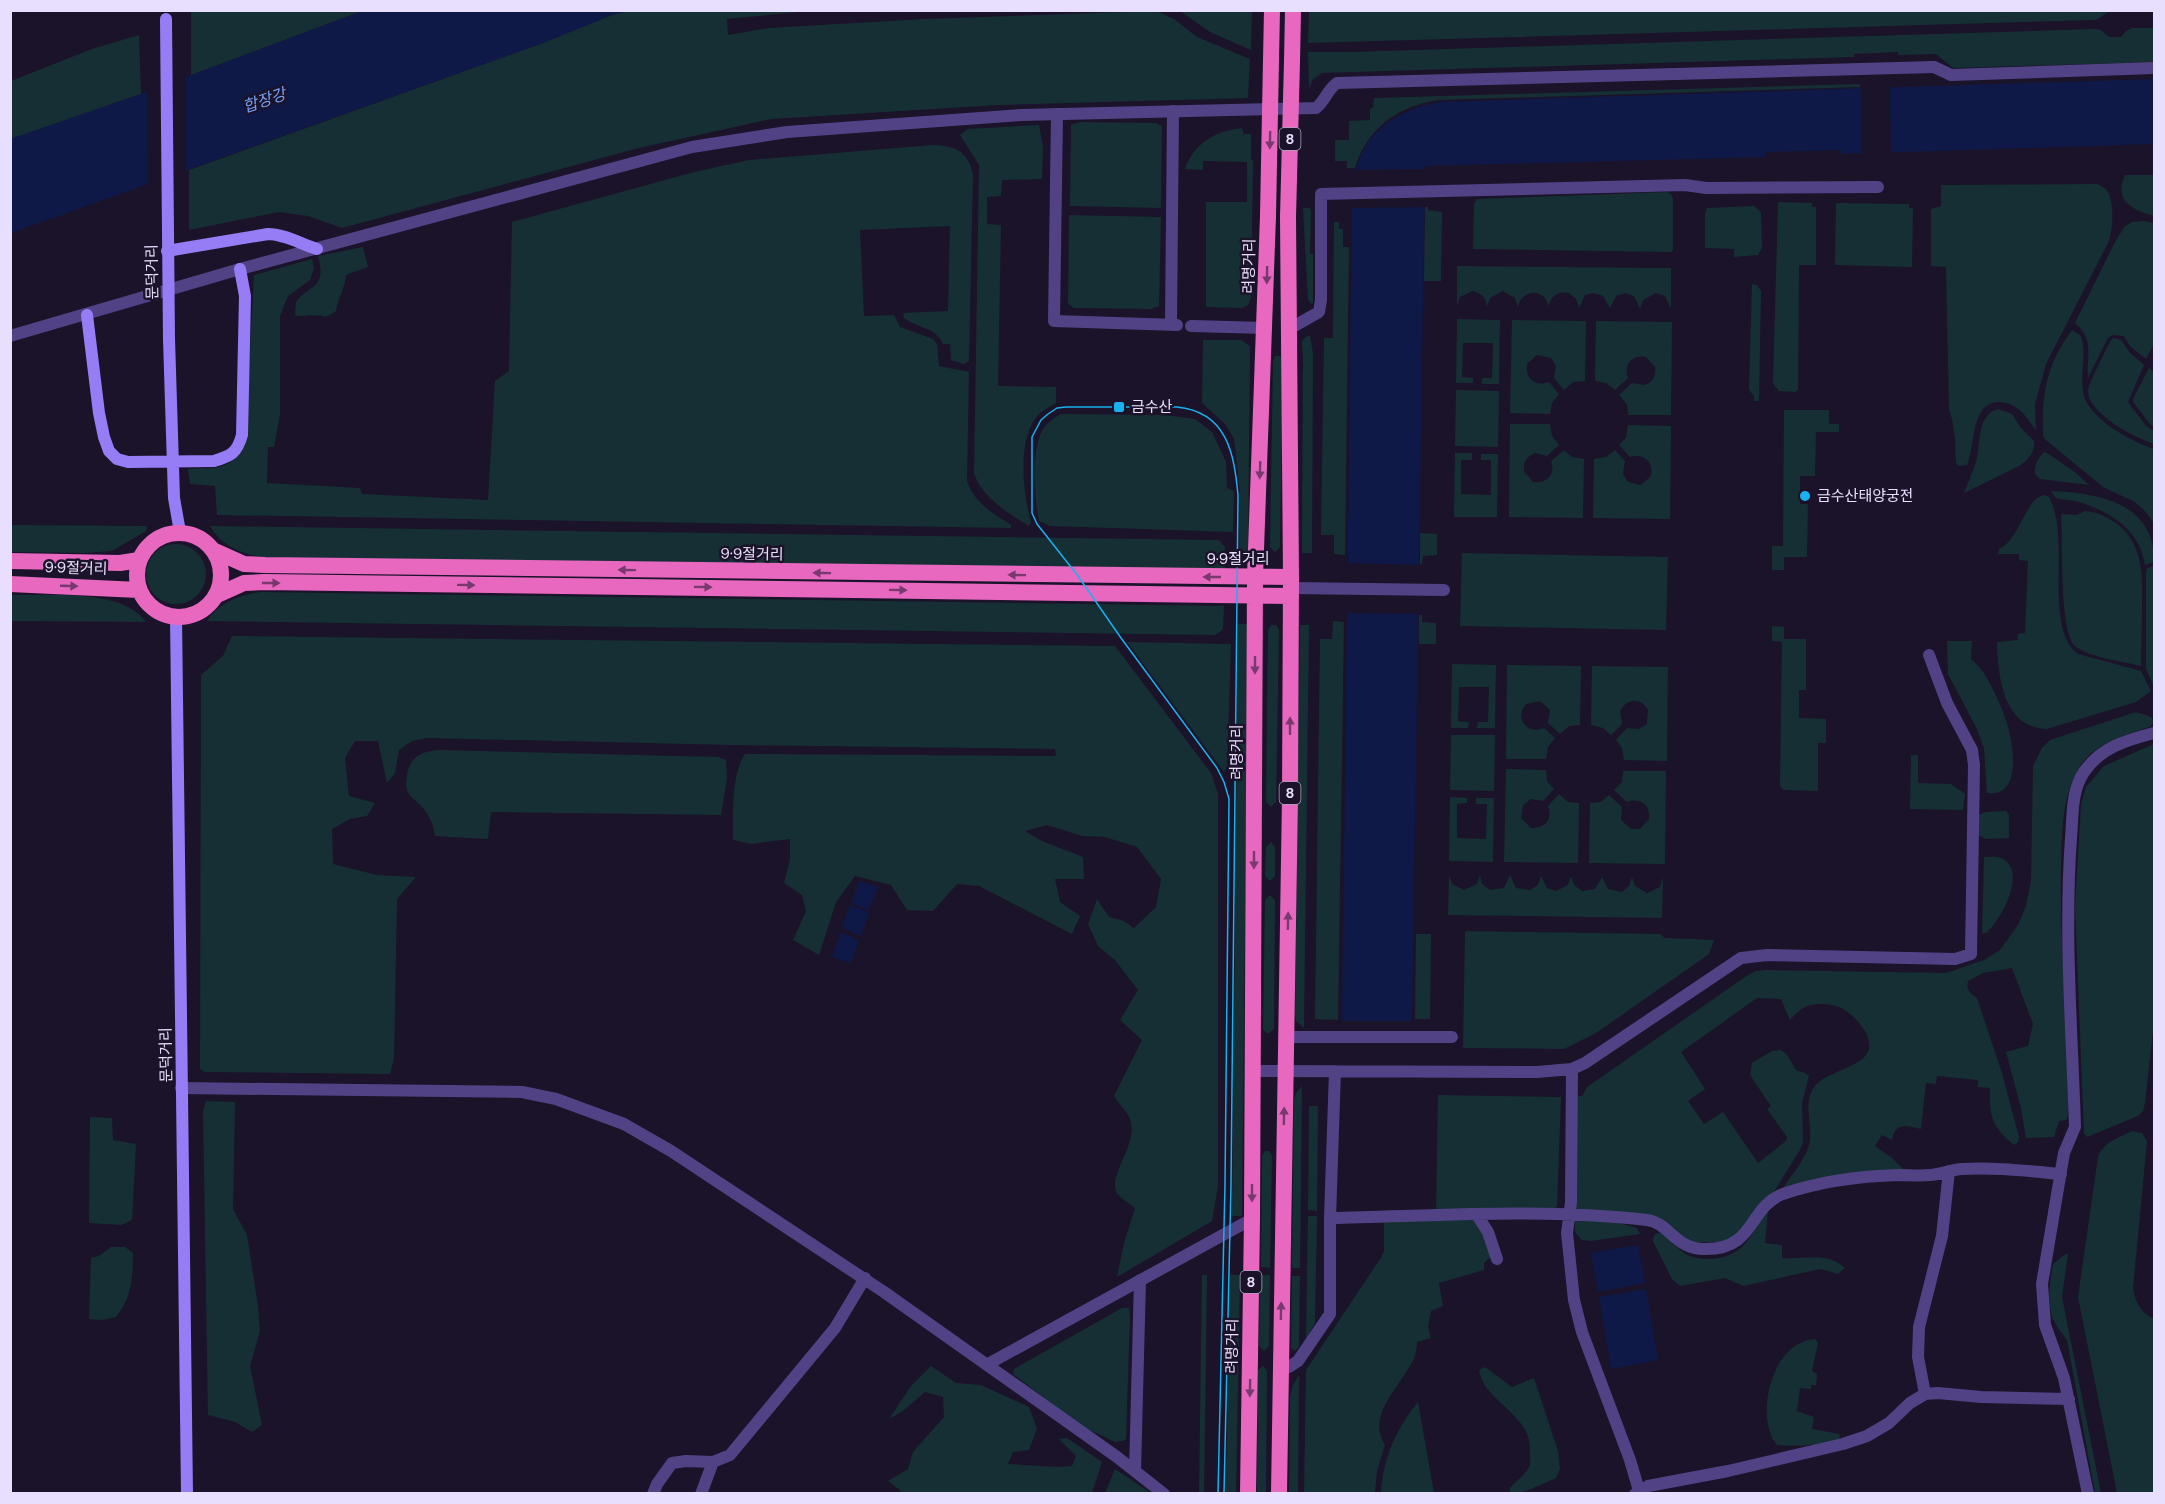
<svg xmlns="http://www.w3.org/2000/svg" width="2165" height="1504" font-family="'DM Sans','Noto Sans KR',sans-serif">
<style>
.green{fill:#162f34}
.water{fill:#0f1947}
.pier{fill:#1b132a}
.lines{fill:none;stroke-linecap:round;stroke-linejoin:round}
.minor{stroke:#514285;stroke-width:12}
.tertiary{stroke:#514285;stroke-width:12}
.secondary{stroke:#967df5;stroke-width:12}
.trunk{stroke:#e868c0;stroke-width:16}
.tram{stroke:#19b1ee;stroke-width:1.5}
.secondary-bridge{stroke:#967df5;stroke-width:12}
.trunk-bridge{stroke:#e868c0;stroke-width:16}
.oneway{fill:#77396e}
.poi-dot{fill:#19b1ee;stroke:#1b132a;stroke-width:2}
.labels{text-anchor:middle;stroke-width:5;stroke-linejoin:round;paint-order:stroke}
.shield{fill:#1b132a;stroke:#aaa1be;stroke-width:1.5}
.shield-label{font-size:14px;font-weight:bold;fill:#e8defd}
.street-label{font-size:15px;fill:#e8defd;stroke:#1b132a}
.poi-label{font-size:15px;fill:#e8defd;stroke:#1b132a;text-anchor:start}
.water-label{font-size:16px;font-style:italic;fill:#74a1f5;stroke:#1b132a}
</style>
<rect width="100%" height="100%" fill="#1b132a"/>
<path class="green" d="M191 10 362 11 191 75Z
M628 11H809L727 19 728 35 769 28 924 19 1156 11 1174 19 1197 37 1250 59 1248 98 998 105 771 119 639 148 342 228 308 216 279 212 189 230V170L540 44 612 15Z
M1180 11H1252L1251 50 1210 32Z
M1309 11V10L2113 11C2106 11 2102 18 2095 20L1308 43Z
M2132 28H2154V62L1953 68 1936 54 1898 55V52L1854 54V57L1322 73 1313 79 1309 89 1308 52H1352L2095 29 2101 30 2109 37H2121L2126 31Z
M139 35 141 94 11 139V81L92 49Z
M1860 84V87L1439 100C1398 106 1367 128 1355 168H1347V161H1335V140H1349V121L1370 120V109L1373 108 1374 98Z
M1080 122 1156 123 1162 126 1161 208 1070 206 1071 125Z
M1039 125 1043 147 1042 179 1002 180 1001 196 987 197V224L1001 225 998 386 1056 387V403C1051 406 1045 409 1040 413 1016 436 1023 494 1031 522L1029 526C1007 512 982 498 974 473L979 165 960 135 968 129Z
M1242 128 1244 134H1251V159L1253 160 1251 297 1248 305 1242 308 1206 307V202H1247V162L1203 161V170L1185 169C1194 143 1215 131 1242 128Z
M933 145C955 146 968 151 973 174L969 361 964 364 951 360 950 344H943C936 327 917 328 904 318L903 313 948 311 950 226 860 230 864 316 894 315 900 327 933 339 937 344 939 366 969 372 967 481C975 504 993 513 1011 525V528L217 515 215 486 190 484 188 469C218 467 232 472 245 441L254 275 312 259 314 268 310 280 288 296 280 316V414L274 447H268L267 483 360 488 362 494 488 500 495 381 509 371 512 222 694 172 749 160Z
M2125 175H2154V216C2134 210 2113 202 2125 175Z
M2097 184C2098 184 2105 188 2106 189 2115 201 2113 227 2109 241L2046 364 2035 404 2036 430C2026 417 2019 404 2001 402 1970 400 1976 445 1967 465L1959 466 1956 463 1955 437 1952 419 1949 410 1946 267 1931 266V209L1941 206V185Z
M1667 192 1671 194 1673 199V250L1671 252 1473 249 1474 204 1477 199Z
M1778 202 1812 203V207H1816V265H1799L1798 390 1795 392 1779 391 1773 384Z
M1836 203 1909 204V208H1913L1912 267 1835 265Z
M1754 206 1761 212 1762 248 1758 255 1734 257V249L1705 248V213L1707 208Z
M1425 207H1428V210L1442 212 1441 281H1424Z
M1303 208H1310L1311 211 1310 254H1313V303L1311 304 1308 299Z
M1069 215 1161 217 1159 306 1151 309 1074 308 1068 304Z
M2144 221 2154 223V344L2146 359 2130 346 2124 336 2113 335 2108 338 2088 378C2086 356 2095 340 2075 323L2114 244 2124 227 2132 222Z
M1334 222H1339V229H1343V247H1349L1345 555 1334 554V535H1321L1324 338H1333Z
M363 247 368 267 346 275C345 289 338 297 336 311L326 317C313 313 303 318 295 315L296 302C310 284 327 289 318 256Z
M1457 266 1671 268V309L1665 296 1656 293 1643 300 1640 309 1634 296 1625 293 1616 296 1610 308 1603 296 1594 293 1585 295 1579 308 1576 299 1569 293C1558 291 1550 296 1549 307 1545 288 1522 288 1518 307L1515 298 1503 291 1490 298 1487 307C1486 297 1481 293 1472 291L1460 297 1457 306Z
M1752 284 1757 285 1761 291 1759 401H1754V396L1749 390Z
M1457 319 1500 320 1499 384H1482V378H1492L1493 343H1463L1462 377 1473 378V383H1456Z
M1512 320 1586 321 1585 381 1573 382 1564 390 1554 378 1556 366 1551 358 1537 355 1527 364C1525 379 1535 387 1549 382L1559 394 1552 403 1550 414 1510 413Z
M1596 321 1672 322 1671 415H1628L1627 404 1619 395 1632 383 1644 385C1653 382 1656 376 1655 367L1646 357C1632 354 1623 365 1628 378L1615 390 1606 383 1595 381Z
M2072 330 2081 336C2087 354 2080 373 2083 392 2087 418 2132 442 2154 449V523L2145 511 2135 502 2103 487 2046 440 2043 436C2042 393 2046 365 2072 330Z
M1310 335 1313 354 1312 553H1302L1303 354C1301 344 1300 339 1310 335Z
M2114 338 2121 340 2130 353 2144 365 2128 402 2146 426 2154 431V444C2136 438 2088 414 2088 391 2088 384 2107 348 2111 340Z
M1203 340H1241L1250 346 1248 551H1239L1240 492 1234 439 1225 424 1202 403Z
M1275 356H1280L1283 361 1280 547 1275 552 1270 547 1273 361Z
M2149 368 2154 372V427L2150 424 2133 402V399Z
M1456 390 1499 391 1498 447 1455 446Z
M1998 409 2012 414 2021 428 2034 441C2035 453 2028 460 2019 466L1964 493C1968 483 1972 473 1976 462 1981 445 1976 415 1998 409Z
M1784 410H1829V424H1839V432H1816L1815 476H1800V504H1808L1807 557H1784V570H1772V546H1783Z
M1060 414 1165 415 1195 419 1212 432 1226 462 1227 488 1234 491 1233 532 1050 526 1039 521C1034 499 1031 451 1042 431 1045 424 1054 419 1060 414Z
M1510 424H1550L1552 436 1559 445 1547 456 1535 453C1526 457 1523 462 1524 471L1533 482C1547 484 1556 474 1551 461L1564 450 1572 457 1584 459 1583 518 1509 517Z
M1628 425 1671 426 1670 519 1593 518 1594 459 1606 457 1615 450 1625 461 1623 474 1628 482 1641 485 1651 476C1654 462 1644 453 1630 457L1619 445 1626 438Z
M2044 452 2049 454 2076 473 2089 485 2040 479 2035 474C2034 465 2038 459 2044 452Z
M1455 453H1472V460H1461V494L1491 495V460H1481V454H1498L1497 517H1454Z
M2051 491C2099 493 2155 503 2154 562L2145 565C2140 530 2111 512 2079 502 2072 500 2064 500 2056 498Z
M2044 495 2049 497C2072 538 2042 627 2078 654L2141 671 2151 691 2136 702 2047 729C2003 728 1998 677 1997 642L2018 640V634L2025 633 2028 561 2019 560V554H1998L1999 549C2020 540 2025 498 2044 495Z
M2085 511C2099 512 2112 519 2122 528 2145 551 2142 580 2142 611 2142 629 2141 648 2141 666 2125 662 2087 657 2075 646 2059 631 2063 540 2061 514L2077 515Z
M11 525 147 526 146 531 112 551 85 553 11 552Z
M210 526 1219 540 1225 547V570L261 557C239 553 221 545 210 526Z
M1420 533 1437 534V555L1423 556 1422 564H1420Z
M146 574a30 30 0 1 1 60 0a30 30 0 1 1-60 0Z
M1462 553 1668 557 1666 630 1460 626Z
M2154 566V687L2146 669V574L2147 568Z
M260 592 1224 606 1223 629 1216 635 207 621C218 603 239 595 260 592Z
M11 595C48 596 122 588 146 622L11 621Z
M1419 615H1422V622L1436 623V644H1419Z
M1333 621 1344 622 1338 1020 1315 1019 1320 639H1332Z
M1238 624H1248L1242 1216H1232Z
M1271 625H1276L1279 630 1276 802 1271 807 1266 802 1268 630Z
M1300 625H1309L1304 1028 1296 1021 1295 1016Z
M1772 626 1784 627V639H1806V690H1799V718L1826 719V743H1818V791L1785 790 1782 789 1780 785 1782 642 1772 641Z
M232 636 1115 646 1211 773 1218 794V1186L1212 1221 1117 1277 1124 1243 1135 1208C1130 1203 1120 1199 1117 1193 1107 1175 1139 1144 1130 1119 1127 1111 1118 1103 1114 1096L1142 1040 1120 1020 1138 990 1115 960 1098 946 1088 924 1097 899 1109 917 1124 921 1134 928 1156 907 1161 879 1137 847 1105 837 1082 836 1047 825 1025 831 1042 841 1083 857 1084 879H1055L1060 902 1080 916 1072 934 979 886 957 884 933 911 907 910 891 885 855 876 836 902 819 955 793 940 806 911 802 895 784 883 790 859V839L751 844 733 840C733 815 731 775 745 754L1056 756 1055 749 732 745 427 738 412 741 399 750 395 773 387 783 378 741H355L345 758 349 796 375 803 367 816 350 819 332 829 333 864 377 875 416 877 397 899 394 1059 390 1074 204 1072 200 1069 201 675 223 656Z
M1947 641H1972L1971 659C1978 665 1984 672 1988 680 1996 695 2004 712 2008 727 2014 748 2021 798 1987 793L1984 748 1977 729 1948 674Z
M1127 642 1231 644 1227 767 1224 772Z
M1452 664 1496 665 1495 728H1477L1478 722H1488L1489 687H1459L1458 721 1469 722 1468 728H1451Z
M1507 665 1581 666 1580 725 1569 726 1560 734 1548 723 1550 710 1540 701 1526 704C1514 718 1527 735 1544 728L1555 738 1548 747 1546 759H1506Z
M1592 666 1668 667 1667 761 1624 760 1622 748 1616 740 1627 728 1639 729 1647 724 1648 710C1641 697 1627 698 1620 711L1622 724 1611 735 1603 728 1591 725Z
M2136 712 2151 717 2153 721 2151 726C2128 735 2098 742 2083 762 2061 792 2062 834 2061 869 2059 951 2070 1033 2068 1116L2066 1120 2059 1121 2054 1137 2026 1138 2021 1108 2006 1052 2028 1046 2033 1024 2012 968 1983 973 1968 981C1966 990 1970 993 1977 998L2002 1073 2019 1137 2018 1142 2014 1145C1992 1127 1989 1116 1990 1088L1978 1087V1080L1937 1076 1936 1084 1926 1083 1921 1129C1906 1125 1895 1122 1892 1140L1882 1135 1875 1146 1892 1158 1905 1171 1783 1188C1791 1176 1805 1160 1809 1145 1814 1127 1802 1105 1814 1087 1826 1071 1865 1067 1869 1049 1872 1034 1855 1016 1843 1009 1835 1004 1820 1003 1811 1005 1802 1007 1796 1013 1790 1020L1781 999 1757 998 1681 1052 1705 1089 1688 1101 1704 1124 1723 1112 1758 1163 1786 1141 1787 1137 1767 1109 1771 1106 1750 1075 1752 1063 1772 1051 1781 1050 1787 1055 1796 1070 1805 1073 1809 1076 1802 1103 1803 1142 1800 1150 1775 1190 1744 1229 1734 1237 1722 1242H1693L1683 1237 1667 1223 1575 1212 1576 1096H1582L1587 1087 1748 975 1756 971 1765 970 1946 973 1984 960 2000 950 2018 925 2026 906 2031 881 2033 766 2042 748 2050 740Z
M1451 735H1495L1494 791 1450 790Z
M2154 744 2153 903 2154 1022 2145 1103 2143 1111 2138 1116 2087 1137 2084 1133 2075 907 2081 804 2086 787 2104 766Z
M439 750 718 757 726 760 727 779 721 815 491 812 488 839 435 836C433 823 429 813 419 804 416 801 411 797 409 794 405 788 406 782 407 776 409 757 422 751 439 750Z
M1911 755H1918V783L1951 784 1965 794 1963 810 1910 809Z
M1506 769 1546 770 1547 781 1554 789 1543 801 1531 799 1523 805 1521 818 1531 828C1545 829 1553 819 1548 806L1559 794 1568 802 1579 803 1578 863 1504 862Z
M1623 771H1666L1665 864 1589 863 1590 803 1601 802 1609 795 1622 807 1621 820 1631 829H1640L1649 819C1651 805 1640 797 1627 802L1614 790 1622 782Z
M1450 797 1467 798V803L1457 804V838L1486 839 1487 804H1476V798H1494L1493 862 1449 861Z
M2006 811 2009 815V838L1986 839 1975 834 1979 831 1978 815 1986 812Z
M1271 842 1275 847V876L1270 881 1265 876 1266 847Z
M1984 857C1990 857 1997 856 2003 859 2027 872 2001 921 1986 933H1982Z
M1449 875 1452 884 1464 890 1477 884 1480 875 1482 884 1490 890 1504 888 1510 875 1516 888 1530 890 1538 885 1541 876 1547 888 1556 891 1568 885 1571 876 1574 885 1582 891 1595 889 1602 877 1608 889 1622 892 1629 886 1632 877 1635 886 1647 893 1660 887 1663 877 1662 918 1448 915Z
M1270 895 1275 900 1274 1029 1268 1034 1263 1029 1265 900Z
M1465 931 1660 934 1665 938 1714 940 1709 954 1596 1033 1564 1049 1463 1048Z
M1416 934H1431L1430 1019H1415Z
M1302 1086 1300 1268H1292L1294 1100 1296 1093Z
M1438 1095 1561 1097 1557 1205 1555 1210 1436 1209Z
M206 1101 235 1102 233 1209 247 1235 258 1306 260 1331 250 1366 262 1425 252 1432 235 1422 208 1415 203 1111Z
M1309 1106H1318L1317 1211 1308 1210Z
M90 1117 112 1118 113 1140 136 1144 132 1220 121 1225 89 1223Z
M2132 1131 2142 1133 2147 1141 2133 1288C2135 1302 2141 1313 2154 1319V1493H2117L2078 1297 2098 1157C2103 1142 2119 1138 2132 1131Z
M1265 1151H1269L1272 1156 1270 1268 1261 1267 1262 1156Z
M1766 1210 1768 1211 1765 1243 1782 1245V1258C1804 1260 1827 1251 1845 1268L1838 1274 1821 1269 1743 1286 1725 1278 1680 1286 1672 1279 1653 1241 1654 1236 1657 1233H1663C1669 1239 1676 1247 1683 1252 1691 1258 1700 1259 1710 1259 1743 1258 1751 1236 1766 1210Z
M1308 1216H1317L1315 1323 1306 1339Z
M1473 1219 1483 1234 1491 1257 1484 1263V1270L1439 1283 1443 1306 1431 1311 1428 1327 1431 1338 1417 1342C1417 1347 1416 1352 1415 1356 1403 1385 1365 1414 1385 1445L1377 1471 1375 1493 1304 1494 1306 1370 1380 1259 1384 1251V1221Z
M1575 1220 1615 1222 1637 1228 1640 1234 1591 1241 1582 1240 1575 1232Z
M111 1247H125L133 1253C132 1279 133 1295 116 1317L102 1320 89 1319 91 1258 99 1256Z
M2066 1254H2068L2062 1297 2101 1493H2095L2067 1340C2063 1334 2058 1329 2055 1323 2046 1307 2050 1281 2053 1264Z
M1202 1275H1207L1204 1493 1199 1494Z
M1230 1275H1240L1236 1494 1226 1493Z
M1260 1275H1270L1269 1346 1264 1351 1259 1346Z
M1292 1276H1300L1299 1347 1295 1351 1291 1348Z
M1122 1308H1129L1130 1317 1126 1439 1123 1441 1115 1442 1081 1426 1013 1374 1014 1369Z
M1815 1339 1818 1343 1812 1371 1817 1374 1816 1385H1811V1389L1800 1388 1797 1411 1814 1417 1812 1429 1840 1434 1839 1440C1818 1445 1798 1447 1777 1445 1774 1441 1771 1437 1770 1432 1759 1401 1776 1341 1815 1339Z
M931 1366 956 1383 981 1385 1029 1407 1037 1429 1029 1450 1013 1452 1008 1464 1057 1467 1072 1466 1076 1456 1059 1439 1067 1438 1102 1462 1092 1493H901L900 1490 888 1481 908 1469 913 1452 944 1417 943 1397 925 1392 903 1411 889 1419 911 1386Z
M1263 1366 1267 1371 1266 1493 1257 1494 1258 1370Z
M1485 1367 1512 1387 1534 1378 1558 1451 1560 1469 1556 1478C1541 1484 1525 1494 1510 1493V1488C1515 1482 1526 1474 1529 1467 1531 1464 1530 1457 1530 1454 1533 1413 1485 1404 1479 1370Z
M1299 1375 1298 1493H1289L1290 1397 1293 1385Z
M1418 1402 1434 1493H1381C1383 1458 1396 1429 1418 1402Z
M1115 1469 1151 1493H1105Z"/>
<path class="water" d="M362 11H628L612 15 540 44 11 233 10 139 141 94Z
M2154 79V144L1841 154V150L1766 152V157L1425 166 1412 1021H1342L1352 208C1353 196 1353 182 1356 171 1365 129 1401 109 1440 102Z
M859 881 878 887 869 910 851 903Z
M850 905 869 912 861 936 842 927Z
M841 932 859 941 851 963 832 957Z
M1638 1245 1645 1283 1598 1292 1591 1253Z
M1646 1289 1658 1360 1611 1369 1599 1297Z"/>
<path class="pier" d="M186 74V174L148 187 147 88Z
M1890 84 1891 156 1862 157 1861 85Z
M1427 169V207L1349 208 1353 170Z
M1344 563 1422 565 1421 614 1343 613Z"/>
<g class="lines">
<path class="minor" d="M1934 67 1951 75 2154 68
M1057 114 1054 321 1177 325
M1171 325 1173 111
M1191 326 1266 328
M1289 329 1319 312 1321 300V194L1685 185 1706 188 1878 187
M1291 588 1444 590
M1285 1037H1452
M1572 1069 1571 1202 1567 1233 1574 1300 1582 1332 1630 1460 1640 1494
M1253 1071 1537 1072 1572 1069 1585 1063 1741 958 1767 955 1955 959 1971 954 1974 765 1972 750 1947 703 1929 655
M1477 1215 1488 1232 1497 1259
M1330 1218C1435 1216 1542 1208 1647 1220 1670 1223 1675 1250 1706 1249 1756 1249 1748 1207 1783 1194 1818 1182 1861 1176 1899 1175 1909 1175 1920 1176 1930 1175 1941 1174 1951 1170 1961 1169 1995 1167 2027 1171 2061 1174
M1280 1369 1289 1367 1298 1361 1330 1314V1218L1335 1071
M1925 1394 1918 1357 1919 1327 1942 1236 1949 1171
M653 1494 657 1484 672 1463 686 1461 713 1462 730 1455 835 1328 865 1278
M701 1494 713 1462
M1635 1494 1648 1486 1728 1471 1843 1444 1867 1436 1889 1423 1910 1403 1925 1394 1938 1393 1981 1397 2069 1399
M2088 1494 2064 1378 2045 1325 2042 1284 2064 1153 2075 1127C2072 1031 2064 934 2071 838 2073 816 2071 791 2084 772 2101 747 2127 740 2154 733"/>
<path class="tertiary" d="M10 336 240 269 692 147 787 132 1021 115 1316 108C1326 100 1326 91 1337 83L1934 67
M181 1088 522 1092 556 1099 624 1124 671 1151 884 1292 1117 1457 1164 1494
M988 1364 1252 1219
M1135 1471 1140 1280"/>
<path class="secondary" d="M167 251 268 234C284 234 301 244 317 249
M87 315 99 413 104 437 109 451 117 459 128 462 214 461C231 456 237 453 242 435L245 296 240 269
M169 339 174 498 180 532
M176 617 187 1494"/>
<path class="trunk" d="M1271 60 1272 10
M1292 61 1293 10
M137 575a42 42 0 1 1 84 0a42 42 0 1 1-84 0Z
M215 551 244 564 265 565 1291 577
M10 561 120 563 139 560
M10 584 139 590
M215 596 244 583 264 582 1291 596
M1248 1494 1252 1219 1255 577 1268 216
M1279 1494 1290 797 1291 577 1288 217"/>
<path class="tram" d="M1218 1494 1225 1184 1229 799 1224 782 1217 768 1121 638 1078 576 1037 524 1032 513V437L1041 420 1048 414 1057 408 1066 407H1177C1227 412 1234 453 1238 495L1231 1184 1224 1494"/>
<path class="secondary-bridge" d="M166 19 169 339"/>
<path class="trunk-bridge" d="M1268 216 1271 60
M1288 217 1292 61"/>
</g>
<defs><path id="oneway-solid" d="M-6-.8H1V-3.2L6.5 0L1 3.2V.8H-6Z" transform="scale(1.5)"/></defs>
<g class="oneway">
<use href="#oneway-solid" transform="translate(1270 140) rotate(91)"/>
<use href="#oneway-solid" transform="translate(1267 275) rotate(91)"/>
<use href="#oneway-solid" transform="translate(1260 470) rotate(92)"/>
<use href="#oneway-solid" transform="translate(627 570) rotate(-179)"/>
<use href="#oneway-solid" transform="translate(822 573) rotate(-179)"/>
<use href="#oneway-solid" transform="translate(1017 575) rotate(-179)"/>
<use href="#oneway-solid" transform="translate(1212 577) rotate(-180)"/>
<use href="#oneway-solid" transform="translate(271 583)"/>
<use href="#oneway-solid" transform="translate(466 585) rotate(1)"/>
<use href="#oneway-solid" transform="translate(69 586) rotate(2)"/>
<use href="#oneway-solid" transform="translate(703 587) rotate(1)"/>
<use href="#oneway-solid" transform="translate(898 590) rotate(1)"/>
<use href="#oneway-solid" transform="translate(1255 665) rotate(90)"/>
<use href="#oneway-solid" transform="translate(1290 726) rotate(-90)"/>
<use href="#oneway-solid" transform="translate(1254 860) rotate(90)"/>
<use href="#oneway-solid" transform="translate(1288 921) rotate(-89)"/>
<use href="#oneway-solid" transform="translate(1284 1116) rotate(-89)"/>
<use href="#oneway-solid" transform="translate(1252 1193) rotate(90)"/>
<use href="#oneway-solid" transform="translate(1281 1311) rotate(-89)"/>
<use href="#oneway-solid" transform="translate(1250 1388) rotate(91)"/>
</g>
<g class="poi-dot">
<rect x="1113" y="401" width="12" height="12" rx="3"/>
<circle cx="1805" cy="496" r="6"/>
</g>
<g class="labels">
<g class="shield">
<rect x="1279.5" y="128" width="21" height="22" rx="4.5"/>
<rect x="1279.5" y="782" width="21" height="22" rx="4.5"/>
<rect x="1240.5" y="1271" width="21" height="22" rx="4.5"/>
</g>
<g class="shield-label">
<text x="1290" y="144">8</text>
<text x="1290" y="798">8</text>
<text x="1251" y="1287">8</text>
</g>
<g class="street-label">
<text transform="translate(1249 266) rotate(-89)" y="5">려명거리</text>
<text transform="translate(152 272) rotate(-91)" y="5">문덕거리</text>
<text transform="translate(752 554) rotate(1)" y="5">9·9절거리</text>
<text x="1238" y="564">9·9절거리</text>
<text transform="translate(76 568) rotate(2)" y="5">9·9절거리</text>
<text transform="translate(1237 752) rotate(-90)" y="5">려명거리</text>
<text transform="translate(166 1055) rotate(-91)" y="5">문덕거리</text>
<text transform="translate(1232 1346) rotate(-89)" y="5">려명거리</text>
</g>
<g class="poi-label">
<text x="1131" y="412">금수산</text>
<text x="1817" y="501">금수산태양궁전</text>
</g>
<g class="water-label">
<text transform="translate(264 100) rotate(-19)" y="6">합장강</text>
</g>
</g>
<rect width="2165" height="1504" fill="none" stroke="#e8defd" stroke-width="24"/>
</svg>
